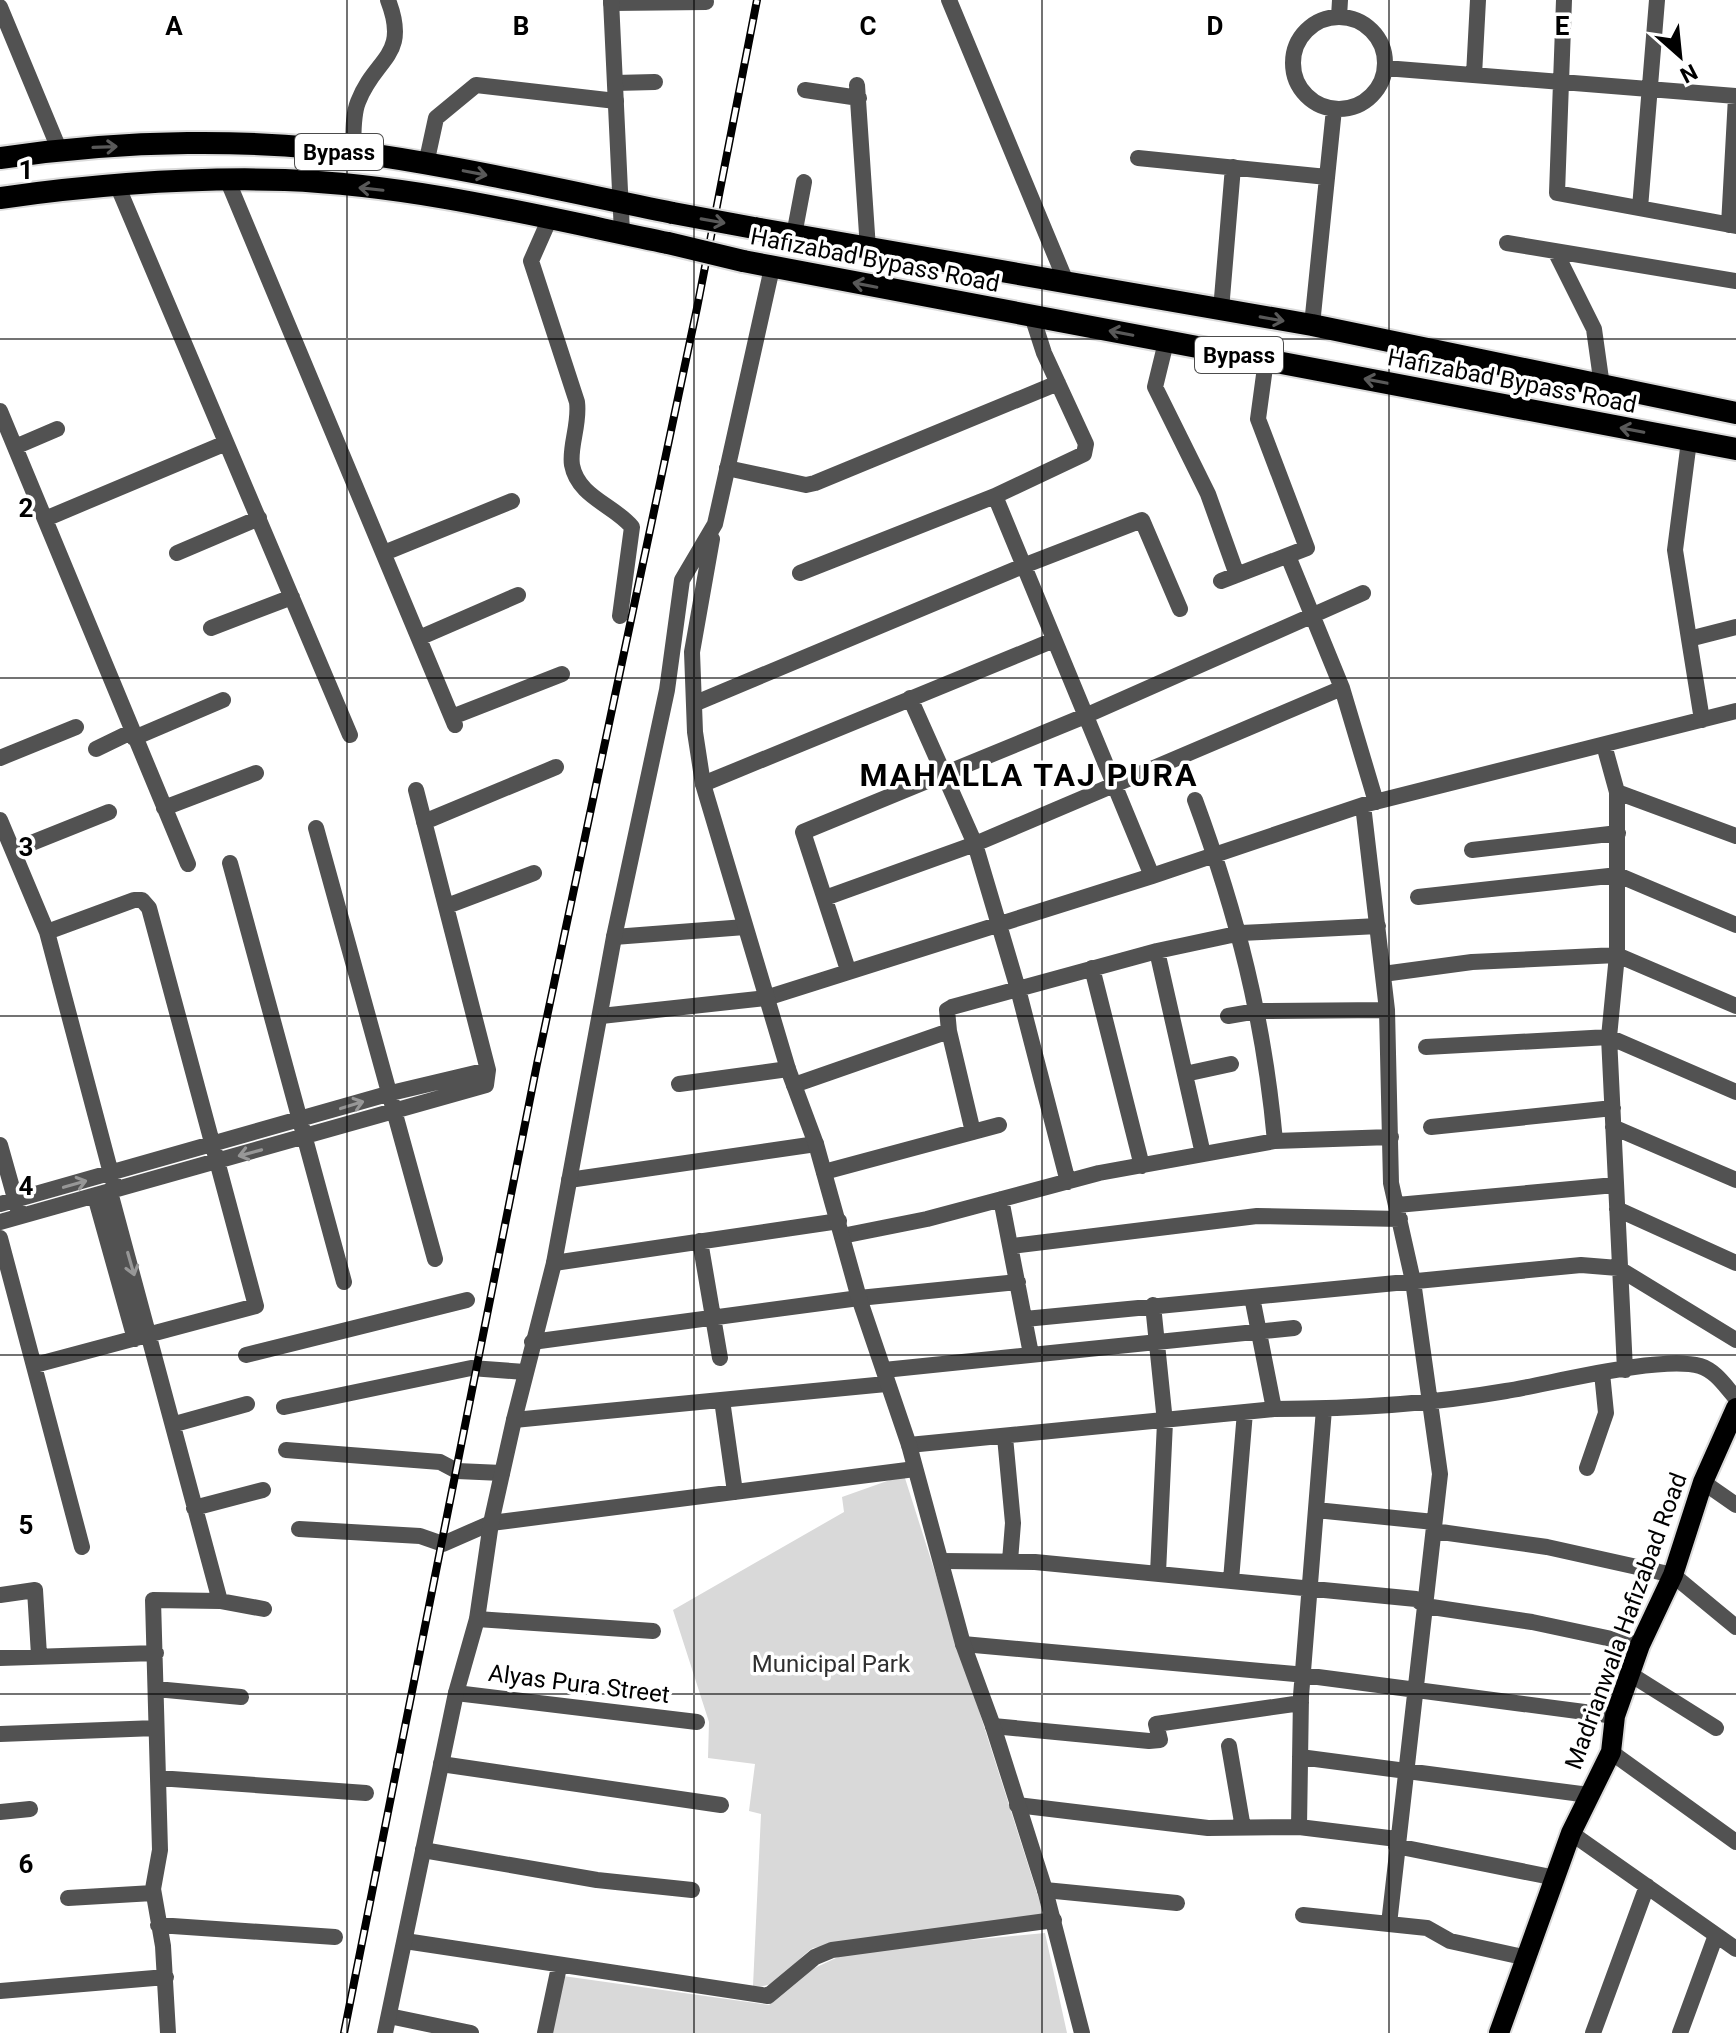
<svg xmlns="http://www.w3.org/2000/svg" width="1736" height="2033" font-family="Roboto,sans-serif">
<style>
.green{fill:#d9d9d9}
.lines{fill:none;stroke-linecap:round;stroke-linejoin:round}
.primary-casing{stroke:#dbdbdb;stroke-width:24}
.trunk-casing{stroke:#dbdbdb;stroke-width:26}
.minor{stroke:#525252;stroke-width:16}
.tertiary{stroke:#525252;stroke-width:16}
.primary{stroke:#000;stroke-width:20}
.trunk{stroke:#000;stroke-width:22}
.rail-casing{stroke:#000;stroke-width:8}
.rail{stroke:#fff;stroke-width:5;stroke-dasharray:15;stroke-linecap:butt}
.trunk-bridge-casing{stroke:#dbdbdb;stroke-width:26;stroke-linecap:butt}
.trunk-bridge{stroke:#000;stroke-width:22}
.oneway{stroke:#595959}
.oneway2{stroke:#979797}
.grid{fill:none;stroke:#000;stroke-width:2;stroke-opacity:0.55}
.labels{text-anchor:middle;stroke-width:7;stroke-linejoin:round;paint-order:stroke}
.shield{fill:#fff;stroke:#4c4c4c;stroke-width:2}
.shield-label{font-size:22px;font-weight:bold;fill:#000}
.street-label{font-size:24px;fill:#000;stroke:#fff}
.park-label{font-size:24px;fill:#303030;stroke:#fff}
.district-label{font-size:32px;font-weight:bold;letter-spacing:2px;fill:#000;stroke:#fff}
.grid-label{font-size:26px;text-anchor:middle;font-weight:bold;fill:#000;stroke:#fff;stroke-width:7;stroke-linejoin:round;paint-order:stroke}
</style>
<rect width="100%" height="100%" fill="#fff"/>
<path class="green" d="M904 1475 1044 1915 813 1948C793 1961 778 1991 753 1986L761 1814 749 1811 755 1764 708 1758 709 1722 673 1610 844 1512 842 1497Z
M1045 1933 1067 2033H551L563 1976 769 2005 806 1972 851 1951Z"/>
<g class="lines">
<defs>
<path id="primary" d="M1499 2033 1571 1833 1611 1752 1615 1716 1640 1645 1673 1575 1703 1482 1736 1408"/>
<path id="trunk" d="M0 158C122 140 253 137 375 155 475 170 574 193 673 213
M0 198C93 185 191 177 285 180 414 185 542 217 668 243
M754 228 1312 325 1736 413
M743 261 1736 449"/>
</defs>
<use href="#primary" class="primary-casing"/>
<use href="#trunk" class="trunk-casing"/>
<path class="minor" d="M949 0 1067 284
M1564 0 1557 193 1736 226
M611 3 706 2
M0 7 59 149
M1339 17 1340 0
M1293 63a46 46 0 1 1 92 0a46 46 0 1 1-92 0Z
M1385 68 1736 96
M1474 75 1478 0
M615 83 655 82
M857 85 868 249
M805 90 859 98
M353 153C354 137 352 117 358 102 375 57 410 57 388 0
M1138 158 1327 177
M426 164 436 118 476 85 616 101
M227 179 455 725
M118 187 350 735
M1640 208 1657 0
M550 218 531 261 577 402C580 424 569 447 572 465 578 497 614 505 632 527L620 616
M1729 225 1736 97
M794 235 804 182
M1507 243 1736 281
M1555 251 1594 329 1602 386
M1221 310 1233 167
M1312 325 1334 109
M1166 342 1155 387 1208 494 1237 575
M0 411 188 864
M15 447 57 429
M727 468 806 485 815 483 1058 383
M995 496 1152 876
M45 519 226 443
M177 553 259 518
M384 553 512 501
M1288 556 1342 688 1376 802
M800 573 995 496 1084 454 1086 444 1044 353 1032 316
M1221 581 1307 548 1258 419 1266 360
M211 628 292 597
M419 638 518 595
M1689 639 1675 550 1689 441
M910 698 975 844 1018 989 1068 1182
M696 703 1023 566 1142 520 1180 609
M452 717 562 674
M1702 720 1689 639 1736 627
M134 738 223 700
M1604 745 1617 792V955L1609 1037 1625 1370
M96 749 131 732
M0 758 76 727
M703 784 1054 640
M1617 792 1736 836
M1195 800C1237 914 1264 1019 1275 1141
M1363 805 1387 1010 1391 1183 1413 1281 1440 1474 1389 1924
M164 808 256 773
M0 820 47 932 113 1181
M424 822 556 767
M316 828 435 1259
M14 850 109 812
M1472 850 1618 833
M230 863 344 1282
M1418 897 1618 875 1736 925
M825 898 975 844 1342 688
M447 906 534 873
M614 937 745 927
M1157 951 1203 1154
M1092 968 1142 1166
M848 970 803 832 1085 716 1363 593
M1383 974 1472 962 1617 955 1736 1006
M601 1016 766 998 1152 876 1363 805 1736 711
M1228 1016 1257 1011 1387 1010
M949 1031 973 1132
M1426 1047 1609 1037 1736 1092
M1185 1074 1231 1064
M679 1084 788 1069
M794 1085 949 1031 947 1010 952 1007 1157 951 1241 933 1378 926
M1431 1127 1613 1108
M1613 1127 1736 1180
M0 1145 18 1209
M824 1172 999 1125
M569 1180 816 1144
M110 1192 220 1601
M95 1196 135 1339
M1001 1199 1031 1354
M0 1204 391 1093 488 1070
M1397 1205 1615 1185
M1617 1209 1736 1263
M0 1222 486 1085 488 1070 416 790
M842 1236 927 1219 1099 1173 1275 1141 1391 1137
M0 1238 82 1547
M700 1241 720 1358
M1012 1246 1257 1216 1400 1219
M554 1263 839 1221
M1252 1297 1274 1409
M1153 1305 1165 1422 1158 1573
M1025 1319 1581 1265 1618 1268 1736 1340
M532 1342 859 1298 1018 1282
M246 1355 467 1300
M35 1365 256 1306 149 908 142 900H134L47 932
M884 1370 1294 1328
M722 1400 735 1492
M284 1407 471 1368 525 1372
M514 1420 886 1384
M175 1424 247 1404
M1005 1437 1013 1523 1010 1561
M909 1445 1274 1409C1350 1409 1431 1404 1506 1391 1550 1384 1660 1355 1700 1366 1716 1371 1725 1386 1736 1398
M286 1450 440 1462 457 1471 502 1473
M1587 1468 1606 1413 1602 1373
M1703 1482 1736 1505
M194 1508 263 1490
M1316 1510 1434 1522
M299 1529 420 1536 443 1544 491 1523 915 1469
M1434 1531 1547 1547 1673 1575 1736 1627
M942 1561 1035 1562 1416 1599 1425 1606 1532 1622 1640 1645
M1231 1580 1245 1412
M0 1595 35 1590 39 1655
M477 1619 653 1631
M963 1644 1295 1674 1615 1716
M0 1658 156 1653
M1630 1674 1716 1728
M156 1689 241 1697
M456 1693 697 1722
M993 1726 1149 1741 1160 1740 1156 1724 1301 1703
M0 1734 156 1728
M1229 1746 1243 1828
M1611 1752 1736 1842
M1300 1757 1589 1795
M441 1764 721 1805
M158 1778 366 1793
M1017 1805 1208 1828 1299 1827 1397 1839
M0 1812 30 1809
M1299 1827 1301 1696 1324 1409
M1571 1833 1736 1949
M1396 1846 1556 1878
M423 1850 597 1880 692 1890
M1045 1890 1177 1903
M68 1898 153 1893
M1303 1915 1427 1928 1450 1941 1527 1958
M158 1925 335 1937
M405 1941 768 1996 815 1957 832 1950 1054 1920
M0 1991 166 1977
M389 2016 471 2033
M168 2033 163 1946 153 1889 160 1850 153 1600 220 1601 264 1609
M545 2033 559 1967
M1593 2033 1647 1886
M1680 2033 1716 1935"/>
<path class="tertiary" d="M611 0 622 233
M712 539 692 652 695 732 703 784 788 1069 816 1144 859 1298 909 1445 963 1644 993 1726 1045 1890 1082 2033
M385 2033 456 1693 477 1619 491 1523 514 1420 554 1263 614 937 667 690 682 580 715 524 772 268"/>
<use href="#primary" class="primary"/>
<use href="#trunk" class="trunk"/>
<defs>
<path id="rail" d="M344 2033 537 1064 697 308 757 0"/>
</defs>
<use href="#rail" class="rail-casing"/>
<use href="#rail" class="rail"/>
<defs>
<path id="trunk-bridge" d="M673 213 754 228
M668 243 743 261"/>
</defs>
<use href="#trunk-bridge" class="trunk-bridge-casing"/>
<use href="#trunk-bridge" class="trunk-bridge"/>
</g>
<defs><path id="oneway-shaft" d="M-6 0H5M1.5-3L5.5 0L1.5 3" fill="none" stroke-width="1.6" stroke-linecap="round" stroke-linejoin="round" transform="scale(2)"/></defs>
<g class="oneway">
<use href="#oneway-shaft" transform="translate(105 147) rotate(-2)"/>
<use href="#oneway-shaft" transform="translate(475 173) rotate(11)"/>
<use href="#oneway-shaft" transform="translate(371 189) rotate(-174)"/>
<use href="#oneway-shaft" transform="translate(713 221) rotate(10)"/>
<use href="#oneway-shaft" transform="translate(865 285) rotate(-169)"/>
<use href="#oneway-shaft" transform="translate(1272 319) rotate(10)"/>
<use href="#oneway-shaft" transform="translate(1121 333) rotate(-169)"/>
<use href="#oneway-shaft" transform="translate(1376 381) rotate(-169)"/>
<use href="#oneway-shaft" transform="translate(1632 430) rotate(-169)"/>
</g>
<g class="oneway2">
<use href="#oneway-shaft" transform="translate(352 1105) rotate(-17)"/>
<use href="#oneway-shaft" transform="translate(250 1153) rotate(165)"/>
<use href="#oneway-shaft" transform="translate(75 1184) rotate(-16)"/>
<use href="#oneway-shaft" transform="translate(131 1264) rotate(74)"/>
</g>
<path class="grid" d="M347 0V2033M694 0V2033M1042 0V2033M1389 0V2033M0 339H1736M0 678H1736M0 1016H1736M0 1355H1736M0 1694H1736"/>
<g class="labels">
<g class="shield">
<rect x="295" y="134" width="88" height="36" rx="6"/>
<rect x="1195" y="337" width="88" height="36" rx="6"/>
</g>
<g class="shield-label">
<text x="339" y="160">Bypass</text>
<text x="1239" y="363">Bypass</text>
</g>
<g class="street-label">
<text transform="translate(875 260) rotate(11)" y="8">Hafizabad Bypass Road</text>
<text transform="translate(1512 381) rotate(11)" y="8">Hafizabad Bypass Road</text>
<text transform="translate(1626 1621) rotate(-70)" y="8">Madrianwala Hafizabad Road</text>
<text transform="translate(579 1684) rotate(7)" y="8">Alyas Pura Street</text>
</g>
<g class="park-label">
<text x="831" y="1672">Municipal Park</text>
</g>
<g class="district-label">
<text x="1029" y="786">MAHALLA TAJ PURA</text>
</g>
</g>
<g class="grid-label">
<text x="174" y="35">A</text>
<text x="521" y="35">B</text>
<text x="868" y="35">C</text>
<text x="1215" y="35">D</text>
<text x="1562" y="35">E</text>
<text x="26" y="179">1</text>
<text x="26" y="517">2</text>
<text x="26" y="856">3</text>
<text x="26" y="1195">4</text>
<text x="26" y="1534">5</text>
<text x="26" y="1873">6</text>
</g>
<g transform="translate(1680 56) rotate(153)" stroke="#ffffff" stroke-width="6" paint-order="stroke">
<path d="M0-6L14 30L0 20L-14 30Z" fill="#000000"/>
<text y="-12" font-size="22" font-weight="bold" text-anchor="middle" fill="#000000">N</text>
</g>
</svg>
